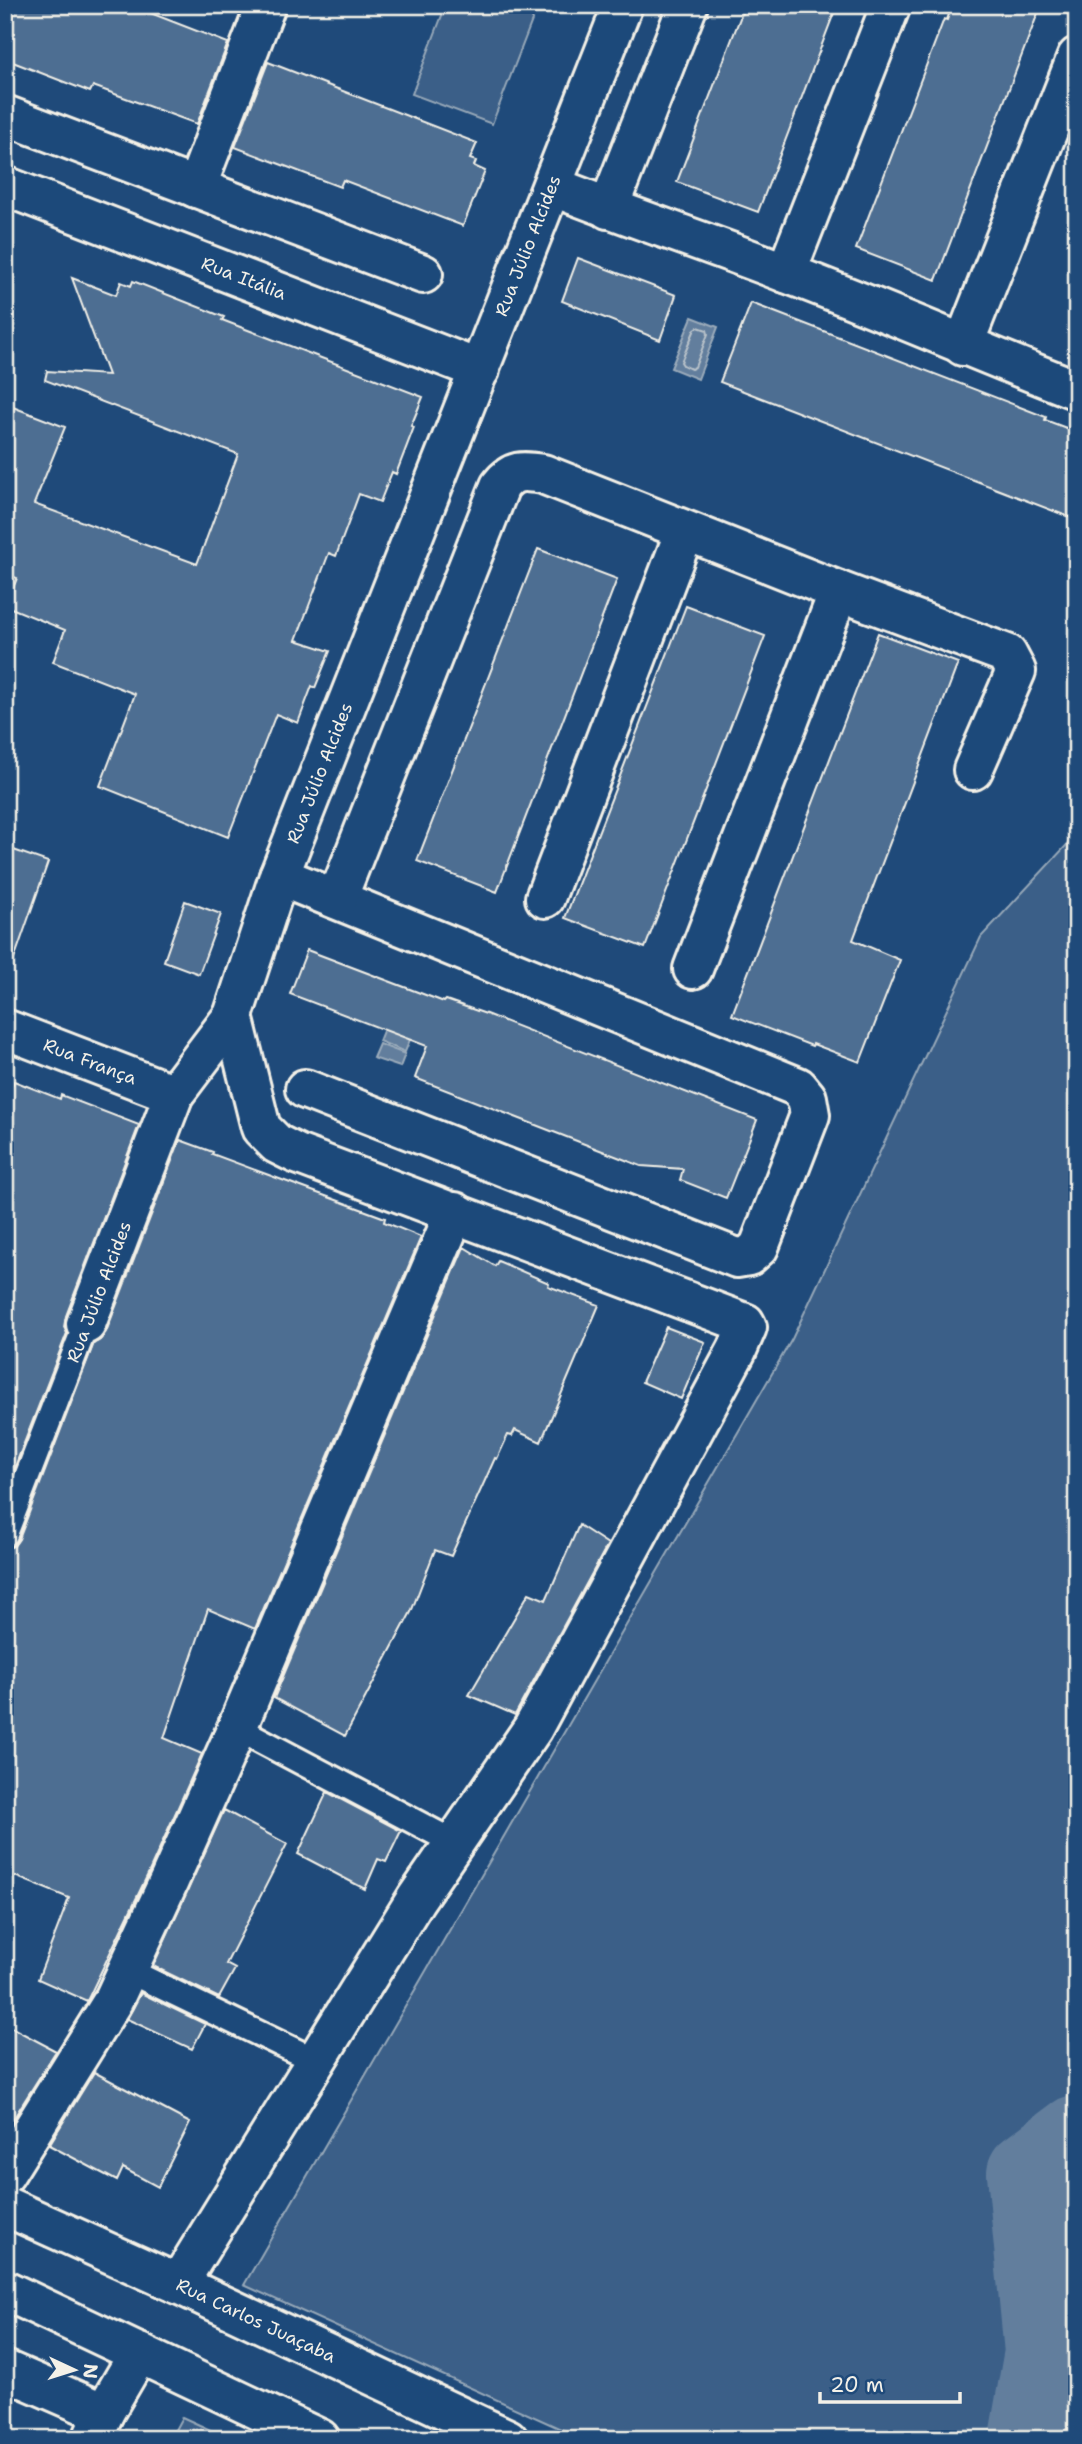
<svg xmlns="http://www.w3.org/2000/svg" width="1082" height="2444" font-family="'Shantell Sans',sans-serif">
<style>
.green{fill:#3a5f88;stroke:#97a8b8;stroke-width:2}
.water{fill:#627e9d;stroke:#9cacbb;stroke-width:2}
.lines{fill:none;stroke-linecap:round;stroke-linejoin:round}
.shore{stroke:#bac3ca;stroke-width:2}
.river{stroke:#627e9d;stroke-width:84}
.building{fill:#4d6e92;stroke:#f4f1e8;stroke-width:2}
.service-casing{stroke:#f4f1e8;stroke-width:30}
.minor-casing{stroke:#f4f1e8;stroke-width:44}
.tertiary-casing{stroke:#f4f1e8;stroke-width:44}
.service{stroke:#1f4a7a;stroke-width:24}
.minor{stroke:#1f4a7a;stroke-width:38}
.tertiary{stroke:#1f4a7a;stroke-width:38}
.labels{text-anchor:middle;stroke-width:5;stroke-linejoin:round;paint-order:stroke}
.street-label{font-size:18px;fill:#f4f1e8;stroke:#1f4a7a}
</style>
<rect width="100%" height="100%" fill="#1f4a7a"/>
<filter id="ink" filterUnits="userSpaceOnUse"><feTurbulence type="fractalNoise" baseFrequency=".0143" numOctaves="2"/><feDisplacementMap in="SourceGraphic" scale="14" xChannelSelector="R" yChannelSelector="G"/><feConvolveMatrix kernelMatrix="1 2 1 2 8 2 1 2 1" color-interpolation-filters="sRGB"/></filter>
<g filter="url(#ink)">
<path class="green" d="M446 5H538L492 124 412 94Z
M1077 834V2439H583L244 2285 792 1339 981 937Z
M182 2417 230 2439H170Z"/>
<path class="water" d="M692 317 718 327 698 379 671 368Z
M400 989 426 1000 405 1052 379 1041Z
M379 1044 405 1054 400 1067 373 1058Z"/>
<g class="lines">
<path class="shore" d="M698 327 707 330 708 334 695 367 691 369 683 365 681 362 695 329Z"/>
<path class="river" d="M1031 2439 1046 2352 1029 2173 1077 2137"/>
</g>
<path class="building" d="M5 5H130L228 43 197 124 93 86 90 92 5 59Z
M745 5H837L758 212 677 182Z
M952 5H1041L936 280 856 249 944 19 947 20Z
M268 62 477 143 470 159 476 161 474 166 485 171 463 226 343 180 340 187 235 147Z
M578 258 676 295 660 340 562 301Z
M72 278 116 295 121 282 131 286 133 281 224 317 222 320 423 397 411 426 414 427 396 474 392 472 380 502 359 494 336 556 329 553 296 640 330 651 315 688 312 686 298 723 276 714 228 837 100 786 135 694 53 662 65 630 6 606 17 578 5 574V404L65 427 34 504 197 564 238 454 45 380 47 371 108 375Z
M751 303 1046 417 1045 420 1077 432V520L720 382Z
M538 549 617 579 497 892 417 861Z
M686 606 765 636 645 948 565 918Z
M878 633 958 663 853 940 900 960 860 1062 813 1044 812 1046 732 1015Z
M5 847 48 862 11 968 5 967Z
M185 901 221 914 199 974 164 961Z
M307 950 444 1002 446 1000 486 1014 757 1120 726 1198 680 1180 683 1169 641 1166 415 1078 427 1046 290 994Z
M14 1081 60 1099 61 1095 139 1125 66 1316 64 1327 67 1333 5 1492V1103Z
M180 1140 213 1152 212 1154 385 1218 384 1222 421 1237 255 1629 208 1609 164 1738 202 1754 149 1872 87 2001 38 1979 69 1898 5 1872V1549L14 1546 19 1539 94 1343 100 1340 106 1332Z
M464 1247 495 1266 498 1261 549 1283 548 1286 599 1305 541 1442 515 1430 512 1436 508 1435 497 1459 495 1458 451 1556 435 1550 411 1612 345 1736 274 1698Z
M666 1327 705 1342 681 1399 642 1382Z
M579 1525 608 1544 515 1715 469 1695 529 1593 546 1600Z
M327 1792 401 1831 386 1862 378 1859 365 1889 298 1854Z
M224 1810 287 1844 226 1964 235 1969 219 1998 153 1966Z
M141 1993 205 2024 192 2049 127 2019Z
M5 2024 56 2051 10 2124 5 2122Z
M94 2072 190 2123 158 2187 123 2168 117 2181 49 2145Z"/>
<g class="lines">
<defs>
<path id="service" d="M5 1534 86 1324
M237 1728 455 1843
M127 1970 316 2061"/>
<g id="minor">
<path d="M5 115 423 274"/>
<path id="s1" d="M5 186 480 370"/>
<path d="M552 186C629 217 709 243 786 273 884 310 979 352 1077 390"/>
<path d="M196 188 266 5"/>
<path d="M608 209 688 5"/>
<path d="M786 273 891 5"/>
<path d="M963 346 1077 57"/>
<path d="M279 876 798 1087 807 1098 810 1115 759 1247 749 1256 737 1258 305 1089"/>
<path d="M545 898 685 531"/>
<path d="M337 899 500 486C513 469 523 471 543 474L839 591 1007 654 1016 671 973 770"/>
<path d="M693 969 839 591"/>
<path id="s2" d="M5 1029 174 1094"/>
<path id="s3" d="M86 1324 174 1094 233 1016 279 876 623 5"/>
<path d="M5 2174 114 1999 169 1881 237 1728 455 1212"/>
<path d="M178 2284 416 1899 533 1728 737 1350 747 1327 745 1323 297 1154 277 1144 261 1128 233 1016"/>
<path d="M5 2370 104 2413 92 2439"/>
<path d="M104 2413 139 2353"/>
</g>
<g id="tertiary">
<path id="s4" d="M5 2206 178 2284 508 2439"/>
<path d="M5 2290 320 2439"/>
</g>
</defs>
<use href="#service" class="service-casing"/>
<use href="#minor" class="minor-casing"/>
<use href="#tertiary" class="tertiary-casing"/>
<use href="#service" class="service"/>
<use href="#minor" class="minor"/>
<use href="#tertiary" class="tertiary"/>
</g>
</g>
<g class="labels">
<g class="street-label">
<text dy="6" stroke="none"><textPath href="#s3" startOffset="1169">Rua Júlio Alcides</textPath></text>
<text dy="6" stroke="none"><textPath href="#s1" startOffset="256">Rua Itália</textPath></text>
<text dy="6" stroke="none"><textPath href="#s3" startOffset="602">Rua Júlio Alcides</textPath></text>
<text dy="6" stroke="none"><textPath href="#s2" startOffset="91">Rua França</textPath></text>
<text transform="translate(99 1292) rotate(-69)" y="6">Rua Júlio Alcides</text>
<text dy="6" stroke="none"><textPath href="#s4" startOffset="276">Rua Carlos Juaçaba</textPath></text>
</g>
</g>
<rect width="1082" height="2444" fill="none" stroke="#1f4a7a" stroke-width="28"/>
<rect x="14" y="14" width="1054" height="2416" fill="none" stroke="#f4f1e8" stroke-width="2.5" filter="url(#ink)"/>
<g transform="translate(74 2370) rotate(94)" stroke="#1f4a7a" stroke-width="5" paint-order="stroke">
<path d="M0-5L12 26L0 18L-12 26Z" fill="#f4f1e8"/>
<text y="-10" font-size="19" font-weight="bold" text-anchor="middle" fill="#f4f1e8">N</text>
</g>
<path d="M820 2392v10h140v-10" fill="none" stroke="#f4f1e8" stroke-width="3.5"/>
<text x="830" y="2392" font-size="21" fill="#f4f1e8" stroke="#1f4a7a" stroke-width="5" paint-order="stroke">20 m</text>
</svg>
